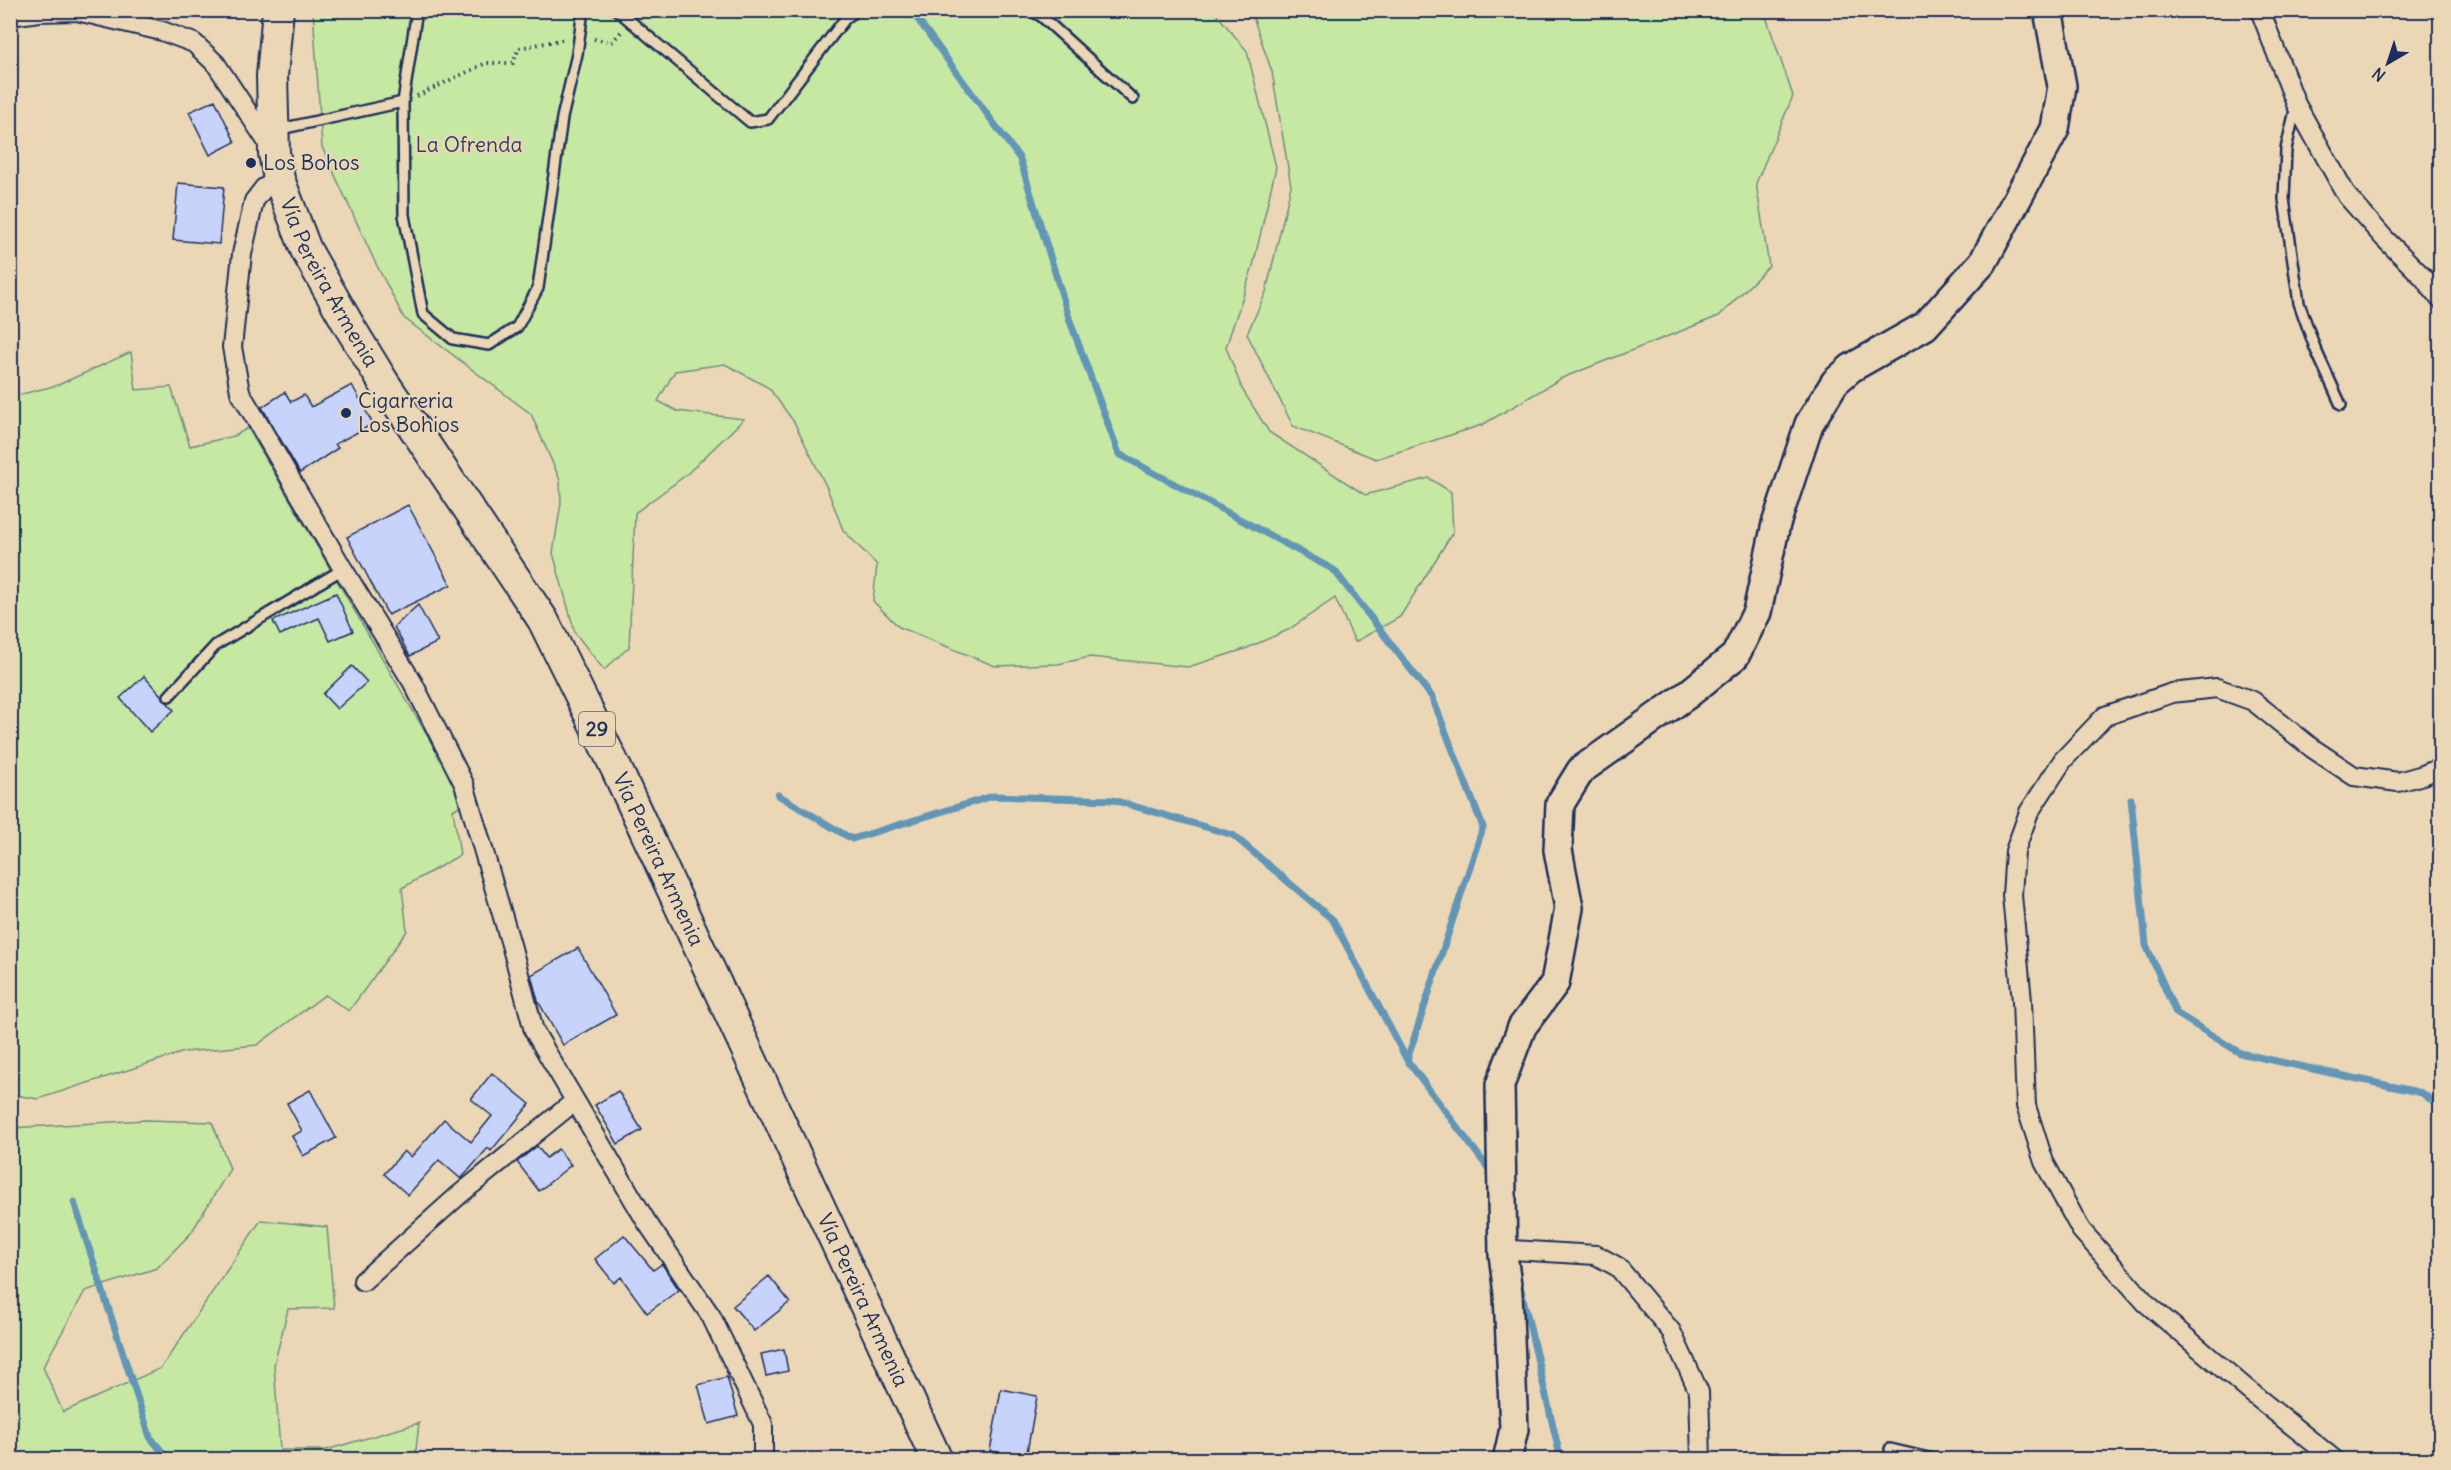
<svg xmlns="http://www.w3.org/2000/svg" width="2451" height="1470" font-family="Delius,sans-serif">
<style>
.green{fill:#c6e8a2;stroke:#708c80;stroke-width:1.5}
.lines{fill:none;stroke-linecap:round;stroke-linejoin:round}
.stream{stroke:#6296b7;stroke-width:7}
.building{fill:#c7d3fa;stroke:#1b2f5e;stroke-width:1.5}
.lane-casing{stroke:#1b2f5e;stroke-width:14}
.street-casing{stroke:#1b2f5e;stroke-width:22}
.secondary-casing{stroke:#1b2f5e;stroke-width:32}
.primary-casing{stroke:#1b2f5e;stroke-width:34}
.path{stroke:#1b2f5e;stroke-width:4;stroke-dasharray:1.5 4.5;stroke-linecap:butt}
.lane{stroke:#ebd7b5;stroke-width:9}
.street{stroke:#ebd7b5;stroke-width:18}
.secondary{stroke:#ebd7b5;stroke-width:27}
.primary{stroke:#ebd7b5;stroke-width:30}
.poi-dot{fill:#1b2f5e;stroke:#ebd7b5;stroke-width:2}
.labels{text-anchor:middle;stroke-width:4.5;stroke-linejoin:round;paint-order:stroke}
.shield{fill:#ebd7b5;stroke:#596178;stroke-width:1.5}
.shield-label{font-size:20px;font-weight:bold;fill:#1b2f5e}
.park-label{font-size:21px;fill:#2c4265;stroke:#ebd7b5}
.poi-label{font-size:21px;fill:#1b2f5e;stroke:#ebd7b5;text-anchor:start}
.street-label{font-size:21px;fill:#1b2f5e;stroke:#ebd7b5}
</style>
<rect width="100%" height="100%" fill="#ebd7b5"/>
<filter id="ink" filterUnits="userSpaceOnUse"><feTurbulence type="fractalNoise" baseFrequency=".0167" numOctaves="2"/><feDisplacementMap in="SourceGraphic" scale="12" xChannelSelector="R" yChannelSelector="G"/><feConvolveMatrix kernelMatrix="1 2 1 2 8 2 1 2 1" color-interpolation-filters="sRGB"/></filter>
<g filter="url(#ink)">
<path class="green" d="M313 11H1214L1247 51 1276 167 1253 266 1226 347 1242 389 1269 432 1365 495 1429 478 1451 492 1453 532 1400 617 1355 642 1335 598 1288 630 1245 649 1188 667 1090 657 1058 664 995 666 899 627 873 601 877 565 843 530 827 488 794 422 769 388 725 364 675 371 658 401 677 411 744 419 686 475 635 513 629 647 604 670 575 633 553 553 561 503 560 480 531 414 404 318 374 260 322 147Z
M1251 11H1764L1793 96 1756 183 1769 266 1719 316 1562 378 1482 425 1376 459 1293 426 1247 334 1266 292 1291 186 1272 72Z
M131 352 136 390 171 387 190 446 234 436 248 428 466 802 453 810 460 855 402 888 407 931 349 1011 325 995 257 1045 184 1052 38 1099 10 1094V397L58 385Z
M145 1120 212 1122 230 1169 191 1233 157 1268 85 1291 43 1367 63 1412 161 1368 261 1220 327 1227 334 1308 288 1309 274 1365 280 1450H326L419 1423 415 1459H11V1128Z"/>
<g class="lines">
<path class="stream" d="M911 10 1020 159 1070 321 1119 454 1334 570 1432 697 1483 827 1407 1060
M778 795 852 839 993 796 1113 800 1233 835 1333 920 1407 1060 1494 1176
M2131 799 2146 945 2176 1013 2240 1053 2422 1093 2440 1107
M74 1202 150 1437 169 1460
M1520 1285 1561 1460"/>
</g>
<path class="building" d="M215 100 235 142 210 155 189 112Z
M178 183 224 187 219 244 173 240Z
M352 385 373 424 335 444 338 448 300 473 262 407 285 392 291 402 304 395 311 407Z
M408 505 451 585 388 615 347 537Z
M336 593 353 631 330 641 319 618 280 635 273 621Z
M418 605 438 642 410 656 394 627Z
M352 666 367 682 337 709 323 694Z
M144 676 174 710 150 732 120 698Z
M578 948 616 1015 563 1045 538 1001 531 975Z
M492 1073 530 1104 491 1151 488 1148 461 1179 439 1160 408 1195 384 1174 404 1151 411 1157 444 1119 471 1142 492 1116 471 1099Z
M310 1090 336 1138 303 1156 292 1136 302 1131 287 1103Z
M618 1091 642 1130 618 1144 595 1105Z
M537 1146 546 1158 558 1149 571 1165 539 1191 517 1162Z
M624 1235 653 1270 662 1264 679 1290 647 1313 621 1277 614 1283 595 1259Z
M769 1276 790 1302 754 1331 733 1306Z
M784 1349 788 1371 766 1376 761 1354Z
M727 1377 738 1416 709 1424 698 1385Z
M1001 1389 1037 1396 1026 1458 990 1451Z"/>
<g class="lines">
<defs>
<path id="lane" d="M417 10 403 102 404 215 423 314 453 339 489 345 517 327 538 288 562 118 577 54 583 10
M617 10 750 122 768 119 845 19 856 10
M1030 10 1041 16 1133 99
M2296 106 2286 149 2284 199 2299 303 2315 348 2341 405
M276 130 403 102
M169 696 216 645 343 569
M1890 1449 1937 1460"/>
<path id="street" d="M2260 10 2296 104 2347 196 2384 238 2424 278 2440 299
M10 16 39 12 77 11 162 31 194 43 216 64 272 149
M279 179 264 188 254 201 242 254 232 347 240 392 343 569 413 683 464 784 512 948 534 1031 646 1221 711 1316 763 1424V1460
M1503 1254 1512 1250 1596 1255 1618 1267 1671 1331 1699 1392 1701 1460
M363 1281 459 1195 575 1101
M2335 1460 2248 1390 2146 1303 2081 1230 2044 1162 2026 1106 2022 1001 2012 895 2015 851 2029 812 2063 760 2105 716 2172 693 2217 688 2253 701 2312 748 2354 776 2398 782 2423 775 2440 768"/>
<path id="secondary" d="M1507 1460 1514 1429 1508 1294 1503 1254 1500 1085 1522 1027 1555 983 1569 908 1558 850 1560 804 1581 770 1687 695 1735 656 1757 612 1776 524 1809 424 1835 382 1851 368 1925 326 1983 262 2055 129 2062 86 2048 10"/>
<g id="primary">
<path id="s1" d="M278 10 272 76 274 153 279 179 306 250 351 329 384 383 543 620 616 768 937 1460"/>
</g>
</defs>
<use href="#lane" class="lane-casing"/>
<use href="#street" class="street-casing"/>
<use href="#secondary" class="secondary-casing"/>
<use href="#primary" class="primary-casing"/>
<path class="path" d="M594 39 612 42 621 32
M417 96 486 63H513L519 48 566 39"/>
<use href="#lane" class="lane"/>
<use href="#street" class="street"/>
<use href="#secondary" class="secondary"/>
<use href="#primary" class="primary"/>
</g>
</g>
<g class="poi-dot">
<circle cx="251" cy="163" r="6"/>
<circle cx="346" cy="413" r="6"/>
</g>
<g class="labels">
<rect class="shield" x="579" y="712" width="36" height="34" rx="4.5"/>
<g class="shield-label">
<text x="597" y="736">29</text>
</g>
<g class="park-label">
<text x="469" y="152">La Ofrenda</text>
</g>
<g class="poi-label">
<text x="263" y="170">Los Bohos</text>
<text x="358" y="408">Cigarreria<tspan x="358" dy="24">Los Bohios</tspan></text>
</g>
<g class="street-label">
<text dy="7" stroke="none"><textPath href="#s1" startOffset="285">Vía Pereira Armenia</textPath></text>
<text dy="7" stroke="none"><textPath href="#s1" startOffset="951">Vía Pereira Armenia</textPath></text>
<text dy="7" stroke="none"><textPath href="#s1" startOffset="1437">Vía Pereira Armenia</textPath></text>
</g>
</g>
<rect width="2451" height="1470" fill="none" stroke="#ebd7b5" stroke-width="36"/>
<rect x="18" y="18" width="2415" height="1434" fill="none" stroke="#1b2f5e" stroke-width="2" filter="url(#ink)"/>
<g transform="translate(2388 63) rotate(219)" stroke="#ebd7b5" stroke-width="4.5" paint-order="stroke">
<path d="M0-4.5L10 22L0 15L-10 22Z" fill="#1b2f5e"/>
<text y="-9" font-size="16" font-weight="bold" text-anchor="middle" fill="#1b2f5e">N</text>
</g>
</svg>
